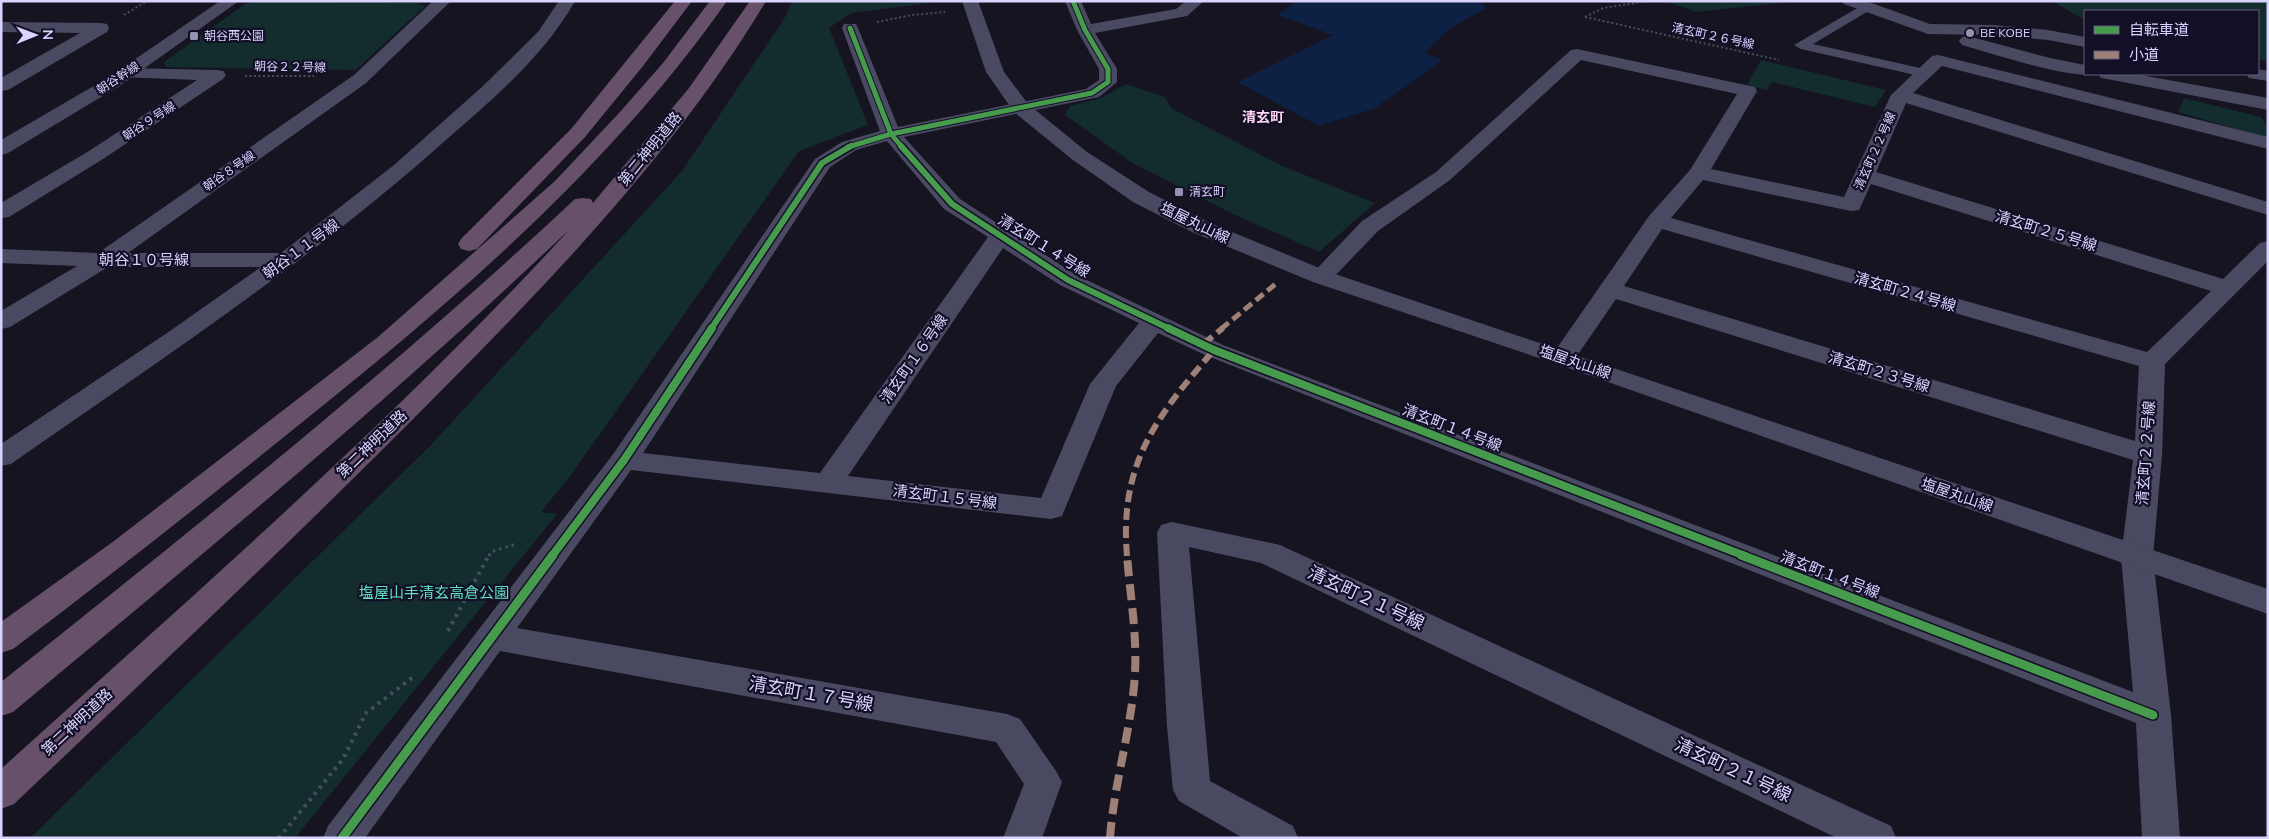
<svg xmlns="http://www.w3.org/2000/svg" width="2269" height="839" font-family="Mulish,'Noto Sans JP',sans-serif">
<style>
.green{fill:#132c2d}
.water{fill:#0d2144}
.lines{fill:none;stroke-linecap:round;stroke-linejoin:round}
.path-far2{stroke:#44505f;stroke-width:2;stroke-dasharray:2 2.5;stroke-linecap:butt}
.path-far1{stroke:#44505f;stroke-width:3;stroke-dasharray:2.5 4;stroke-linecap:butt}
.path{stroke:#44505f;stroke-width:4;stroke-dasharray:3 5;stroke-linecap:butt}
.service{fill:#4a4962;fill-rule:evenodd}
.minor{fill:#4a4962;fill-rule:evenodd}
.tertiary{fill:#4a4962;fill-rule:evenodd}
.motorway{fill:#67516a;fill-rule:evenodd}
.quiet-far2{stroke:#9e8076;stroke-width:5;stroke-dasharray:10 5;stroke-linecap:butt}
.quiet-far1{stroke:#9e8076;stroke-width:6;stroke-dasharray:12 6;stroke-linecap:butt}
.quiet{stroke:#9e8076;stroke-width:8;stroke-dasharray:16 8;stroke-linecap:butt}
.cycleway-far3-casing{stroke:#130f26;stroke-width:7}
.cycleway-far2-casing{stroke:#130f26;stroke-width:9}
.cycleway-far1-casing{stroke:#130f26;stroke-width:11}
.cycleway-casing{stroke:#130f26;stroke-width:12}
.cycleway-far3{stroke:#469c4c;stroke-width:5}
.cycleway-far2{stroke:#469c4c;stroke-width:6}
.cycleway-far1{stroke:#469c4c;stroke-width:8}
.cycleway{stroke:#469c4c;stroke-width:9}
.poi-dot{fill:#9591b1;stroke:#130f26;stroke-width:2}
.labels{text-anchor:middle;stroke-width:4.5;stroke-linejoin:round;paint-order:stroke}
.far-poi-label{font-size:12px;fill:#d9d4ff;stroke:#130f26;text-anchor:start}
.far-street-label{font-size:12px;fill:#d9d4ff;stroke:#130f26}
.far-neighbourhood-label{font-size:14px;font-weight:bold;fill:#ffd6f0;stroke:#130f26}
.street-label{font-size:15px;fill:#d9d4ff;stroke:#130f26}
.park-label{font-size:15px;fill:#5fe0c0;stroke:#130f26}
.near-street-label{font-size:18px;fill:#d9d4ff;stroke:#130f26}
</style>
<rect width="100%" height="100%" fill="#161421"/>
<path class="green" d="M257 1 417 3 425 6 356 70 166 67 164 62 245 4Z
M792 1H929V3L851 13 829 28 868 125 799 151 571 475 541 512 557 514 295 838H30L430 446 682 171 784 19Z
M1665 1H1789V2L1696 12Z
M2052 1H2268V61L2258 59V11H2085V20Z
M1761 60 1886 90 1875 107 1772 82 1767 90 1747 85Z
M1126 84 1165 97 1171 108 1280 165 1375 203 1319 252 1233 214 1134 164 1065 115 1070 106 1101 98Z
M2184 98 2261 117 2268 128V138L2178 112Z"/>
<path class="water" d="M1297 1H1480L1487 8 1452 27 1424 53 1443 60 1375 108 1319 126 1238 82 1333 35 1278 15Z"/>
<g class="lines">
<path class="path-far2" d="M124 15 147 1
M1585 17 1779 60
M1585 17 1603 8 1648 1
M877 22 912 15 945 12
M245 76H314"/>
<path class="path-far1" d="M489 556 491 552 516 544"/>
<path class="path" d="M448 631 489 555
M279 838 343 759 366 713 413 677"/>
<path class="service" d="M1866 3 1872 7 1870 10 1813 44 1929 70 1931 73 1929 76 1924 77 1801 49 1794 45Z"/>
<path class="minor" d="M433 1H451L366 83 128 253H281L394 165 482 87 538 32 559 1H575C544 56 494 98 447 139 312 260 160 360 11 464L1 466V444L167 333 261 267H108L10 327 1 329V311L77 266 1 263V249L98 253 354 75Z
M1065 1H1081L1091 24 1176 9 1186 1H1204L1187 16 1095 33 1117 69V82L1099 97 904 137 960 199 1076 275 1223 345 2133 692 2121 557 2133 460 1616 299 1572 363 1563 366 1554 363 1550 358 1649 216 1690 170 1737 94 1581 60 1450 180 1378 231 1329 282 1321 284 1313 282 1309 277 1362 221 1436 172 1571 50 1577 49 1755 87 1757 91 1711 169 1844 197 1891 95 1932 56 1938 55 2268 137V149L1942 66 1913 93 2268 202V215L1906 103 1876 172 2223 279 2260 243 2268 241V261L2165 364 2162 455 2153 557 2171 715 2180 838H2142L2136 723 1205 355 1158 333 1116 386 1062 516 1051 519 631 470 517 628 1007 714 1020 719 1056 771 1062 782 1042 838H1003L1024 784 996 742 500 651 365 838H323L328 826 614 453 815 159 842 142 880 131 842 28 844 24H856L858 28 898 127 1086 89 1099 80V69L1077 30ZM887 141 944 209 988 237 820 473 643 453 830 167 856 150ZM1703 180 1851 211 1859 210 1871 184 2211 291 2147 352 1671 218ZM1662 229 2139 366 2135 441 1624 286ZM1003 248 1060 285 1139 323 1090 384 1041 498 848 476Z
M1842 1H1866L1930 24 1993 25 2048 30 2085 37V47L2048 40 1993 35 1928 34 1844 4Z
M1 22 101 23 107 24 109 28 107 32 8 90 1 91V78L80 33 1 32Z
M1968 36 2050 58 2085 65V74H2091C2070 79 1987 52 1962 45L1959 41 1962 37Z
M126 68 217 70 223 71 226 75 223 79 103 159 9 217 1 218V203L89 151 197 80 120 77 117 73 120 69Z
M2258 69 2268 71V81L2249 78 2246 74H2258Z
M2098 74H2135L2268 98V110L2107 79 2101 78Z
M1172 522 1280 545 1891 826 1896 838H1837L1261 563 1189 547 1210 781 1293 826 1298 838H1243L1179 801 1173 790 1167 726 1157 533 1161 525Z"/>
<path class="tertiary" d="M220 1H239L121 85 8 153 1 155V140L109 77Z
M962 1H978L1004 72 1028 104 1087 152 1149 192 1208 222 1329 272 2268 589V614L1554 363 1313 282 1192 232 1133 202 1073 160 1014 112 986 72Z"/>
<path class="motorway" d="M675 1H692L643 66 585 137 477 249 469 251 461 249 458 244 461 239 571 129Z
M710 1H727C611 166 456 299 300 424 205 501 110 576 13 649L1 653V622L114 541 378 337 555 181 620 112 663 63Z
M750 1H766C676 152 551 280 428 404 293 540 153 672 14 804L1 809V769C193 595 395 420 570 229 392 398 202 555 13 712L1 716V682C197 526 392 370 575 199L583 198 591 199 593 203 689 88Z"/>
<path class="quiet-far2" d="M1221 329 1278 282"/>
<path class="quiet-far1" d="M1203 344 1223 328
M1127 556C1119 463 1157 416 1214 350"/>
<path class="quiet" d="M1110 838C1114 782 1132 728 1135 673 1137 633 1130 594 1127 555"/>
<defs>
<path id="cycleway-far3" d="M850 28 891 134 902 147
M848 147 891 134 1092 93 1108 82V69L1085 30 1073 1"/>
<path id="cycleway-far2" d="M901 146 952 204 1068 280 1170 329
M711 329 822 163 851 146"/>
<path id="cycleway-far1" d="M1168 328 1214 350 1745 556
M552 556 624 460 712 328"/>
<path id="cycleway" d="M1741 555 2153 715
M342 838 553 555"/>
</defs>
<use href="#cycleway-far3" class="cycleway-far3-casing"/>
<use href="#cycleway-far2" class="cycleway-far2-casing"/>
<use href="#cycleway-far1" class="cycleway-far1-casing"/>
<use href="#cycleway" class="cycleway-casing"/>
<use href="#cycleway-far3" class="cycleway-far3"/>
<use href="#cycleway-far2" class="cycleway-far2"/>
<use href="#cycleway-far1" class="cycleway-far1"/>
<use href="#cycleway" class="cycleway"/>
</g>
<g class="poi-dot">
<circle cx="1970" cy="33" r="5"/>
<rect x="189" y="31" width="10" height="10" rx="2.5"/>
<rect x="1174" y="187" width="10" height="10" rx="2.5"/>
</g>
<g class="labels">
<g class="far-poi-label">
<text x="1980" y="37">BE KOBE</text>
<text x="204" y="40">朝谷西公園</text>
<text x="1189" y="196">清玄町</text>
</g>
<g class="far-street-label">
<text transform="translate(1713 36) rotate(12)" y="4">清玄町２６号線</text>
<text transform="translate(290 67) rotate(1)" y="4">朝谷２２号線</text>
<text transform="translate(118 78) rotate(-33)" y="4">朝谷幹線</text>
<text transform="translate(149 121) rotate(-33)" y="4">朝谷９号線</text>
<text transform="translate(1875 151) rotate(-66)" y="4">清玄町２２号線</text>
<text transform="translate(229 171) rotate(-35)" y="4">朝谷８号線</text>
</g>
<g class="far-neighbourhood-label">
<text x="1263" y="122">清玄町</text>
</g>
<g class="street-label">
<text transform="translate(650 149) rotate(-51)" y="5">第二神明道路</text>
<text transform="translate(1195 223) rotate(26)" y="5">塩屋丸山線</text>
<text transform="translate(2046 231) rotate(17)" y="5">清玄町２５号線</text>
<text transform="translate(1044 246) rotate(32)" y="5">清玄町１４号線</text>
<text transform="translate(301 249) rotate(-36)" y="5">朝谷１１号線</text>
<text x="144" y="265">朝谷１０号線</text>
<text transform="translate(1905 292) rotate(16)" y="5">清玄町２４号線</text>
<text transform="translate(914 359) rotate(-55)" y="5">清玄町１６号線</text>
<text transform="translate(1575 362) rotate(19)" y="5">塩屋丸山線</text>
<text transform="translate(1879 372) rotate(17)" y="5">清玄町２３号線</text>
<text transform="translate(1452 428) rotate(21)" y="5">清玄町１４号線</text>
<text transform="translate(372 444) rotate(-44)" y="5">第二神明道路</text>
<text transform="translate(2146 453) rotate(-86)" y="5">清玄町２２号線</text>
<text transform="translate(1957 495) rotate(19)" y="5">塩屋丸山線</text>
<text transform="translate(945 497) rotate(7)" y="5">清玄町１５号線</text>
<text transform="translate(1830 575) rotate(21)" y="5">清玄町１４号線</text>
<text transform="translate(77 722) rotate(-43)" y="5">第二神明道路</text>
</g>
<g class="park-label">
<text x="434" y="598">塩屋山手清玄高倉公園</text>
</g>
<g class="near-street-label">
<text transform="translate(1366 598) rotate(25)" y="6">清玄町２１号線</text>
<text transform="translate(811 694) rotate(10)" y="6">清玄町１７号線</text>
<text transform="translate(1733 770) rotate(25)" y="6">清玄町２１号線</text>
</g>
</g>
<rect width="2269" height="839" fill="none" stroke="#d9d4ff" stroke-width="5"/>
<rect x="2084" y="10" width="175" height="65" fill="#130f26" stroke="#625e7d"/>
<rect x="2094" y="26" width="25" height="8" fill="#469c4c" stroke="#625e7d"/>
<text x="2129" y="35" font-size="15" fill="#d9d4ff">自転車道</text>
<rect x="2094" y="51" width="25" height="8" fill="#9e8076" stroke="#625e7d"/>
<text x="2129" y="60" font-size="15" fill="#d9d4ff">小道</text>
<g transform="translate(35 35) rotate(89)" stroke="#130f26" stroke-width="4" paint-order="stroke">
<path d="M0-4L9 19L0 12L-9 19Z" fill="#d9d4ff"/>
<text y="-8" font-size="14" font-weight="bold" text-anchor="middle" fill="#d9d4ff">N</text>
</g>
</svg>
